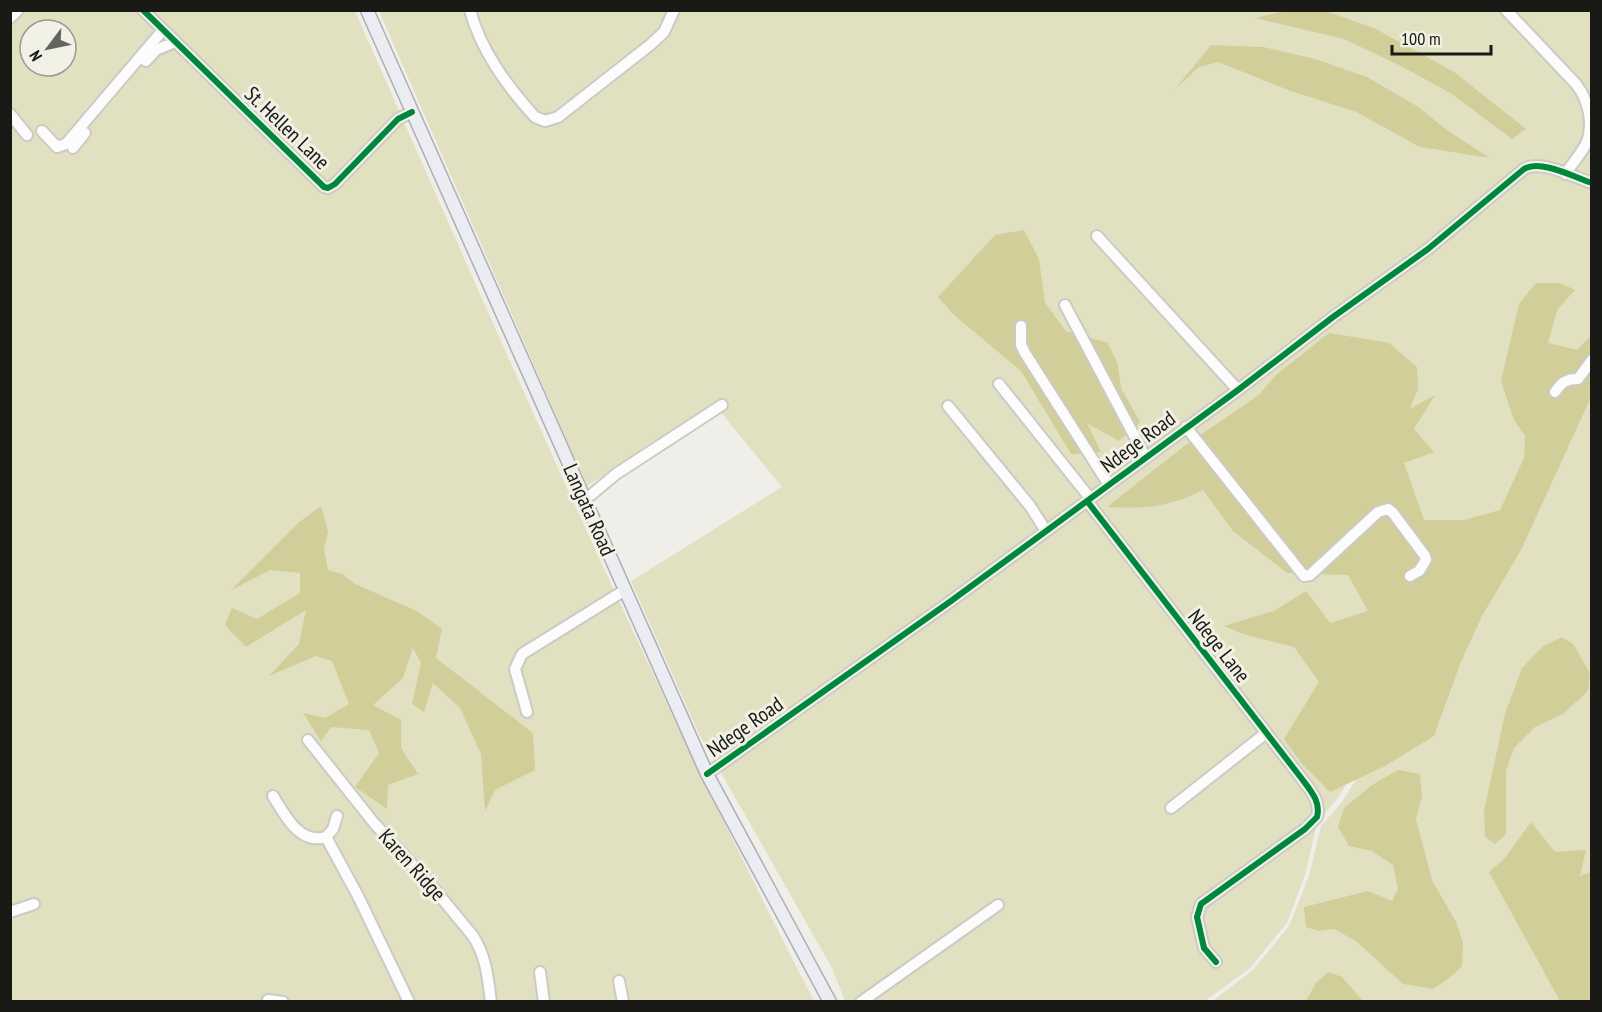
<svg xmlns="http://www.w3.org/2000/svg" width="1602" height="1012" font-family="'PT Sans Narrow',sans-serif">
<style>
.green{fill:#e1e0c0;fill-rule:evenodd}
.forest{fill:#d1ce9a}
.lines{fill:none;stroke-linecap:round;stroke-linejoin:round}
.minor-casing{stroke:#cbcac5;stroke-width:14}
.major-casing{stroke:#aeafb6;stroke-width:15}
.minor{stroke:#fdfcfc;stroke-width:10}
.major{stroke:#ecedf2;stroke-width:12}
.cycleway-casing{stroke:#f2f1e5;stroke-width:10}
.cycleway{stroke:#00873e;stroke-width:6}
.labels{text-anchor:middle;stroke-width:6;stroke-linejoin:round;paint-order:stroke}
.street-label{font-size:21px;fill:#191915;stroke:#f2f1e5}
</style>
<rect width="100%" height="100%" fill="#efeee8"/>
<path class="green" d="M10 11H355C502 344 647 678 814 1001H11ZM30 30H66V66H30Z
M379 11H1591V359L1501 538 1337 799 1317 823 1305 875 1287 923 1250 968 1205 1001H845L832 968 699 734 631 581 782 487 714 404 587 486Z
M1591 361V1001L1211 1002 1253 970 1289 926 1309 876 1321 826 1341 803 1403 708Z"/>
<path class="forest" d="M1285 11H1326L1376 29 1454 72 1526 129 1512 139 1452 94 1401 66 1344 39 1255 18Z
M1211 45 1263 47 1315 59 1367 77 1417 106 1448 131 1490 158 1420 147 1356 112 1288 90 1218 62 1199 67 1175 89Z
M1024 230 1039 259 1045 303 1066 331 1108 343 1118 365 1121 388 1140 422 1119 441 1087 423 1101 452 1071 454 1021 371 954 315 938 297 995 235Z
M1536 283H1560L1575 290 1557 310 1548 343 1577 350 1591 336V397L1521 550 1482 616 1460 664 1434 736 1385 766 1330 792 1303 765 1284 739 1319 682 1294 647 1243 634 1224 626 1274 611 1306 591 1330 623 1368 611 1348 575 1287 573 1233 531 1203 490C1170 507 1144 509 1107 507L1183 447 1259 395 1276 375 1329 333 1389 343 1417 367 1418 389 1410 409 1435 395 1414 429 1434 452 1404 463 1424 520H1464L1500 510 1524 458 1525 436 1514 420 1501 381 1519 304Z
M321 506 328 531 324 549 328 570 342 574 355 584 417 611 442 629 436 658 533 733 535 770 495 790 485 811 481 754 460 708 433 683 424 712 412 704 421 663 413 648 403 678 373 705 401 720V748L418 774 388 785 387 809 355 787 379 753 369 730 331 727 321 741 303 713 325 718 349 704 332 661 316 656 269 676 299 644 306 610 246 647 225 625 232 608 257 619 300 593V573L270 570 230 591 298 523Z
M1562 637 1573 644 1590 673 1588 691 1563 714 1535 727 1514 748 1506 771V834L1495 844 1485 837 1484 811 1505 714 1522 668 1543 646Z
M1398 770 1420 774 1422 796 1416 819 1432 880 1456 922 1463 943 1462 966 1448 979 1433 989 1403 984 1356 941 1334 929 1318 931 1306 927 1304 907 1368 891 1392 901 1398 889 1393 865 1372 851 1349 846 1338 827 1344 808 1372 785Z
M1531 822 1555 852 1586 850 1580 876 1591 872V1001H1560L1489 872 1505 858Z
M1328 972 1342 977 1363 1001H1306L1316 983Z"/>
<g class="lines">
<defs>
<path id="minor" d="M143 10 324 187 328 188 335 184 398 119 412 112
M470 10C481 51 507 86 535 117L545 121 558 117 650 45 664 32 674 10
M1506 10 1576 84C1588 99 1594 123 1587 142 1582 153 1572 164 1565 174
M10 18 18 10
M146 61 156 50 175 42
M10 114 27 135
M42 131 57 147 66 144 163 30
M73 148 85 133
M1097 236 1238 390
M1065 305 1146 458
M1021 326V345L1025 353 1109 485
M999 384 1090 498
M1555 392C1562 382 1566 379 1578 379L1592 360
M948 406 1030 506 1046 531
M1186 427 1304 576 1310 575 1378 512 1388 509 1393 513 1425 556 1426 560 1419 571 1410 576
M585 500 616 474 722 405
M1087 501 1302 779C1311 791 1321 802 1317 817L1305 829 1201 904 1197 917 1204 948 1216 962
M527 712 515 669 522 654 625 590
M308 740 374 823 430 884 473 936C486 956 488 978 491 1002
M707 774 951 601 1238 390 1333 317 1428 249 1524 169C1540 159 1574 177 1592 183
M273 796C285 815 299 845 326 837
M1171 808 1266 733
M337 816 333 829 326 837 358 896 409 1002
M10 912 34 904
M540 972 544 1002
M619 981 623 1002
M268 1000 283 1002
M861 1002 998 905"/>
<path id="major" d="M367 10 707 774 830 1002"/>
</defs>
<use href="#minor" class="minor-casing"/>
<use href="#major" class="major-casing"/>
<use href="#minor" class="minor"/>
<use href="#major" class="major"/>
<defs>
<path id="cycleway" d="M143 10 324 187 328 188 335 184 398 119 412 112
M1087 501 1302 779C1311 791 1321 802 1317 817L1305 829 1201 904 1197 917 1204 948 1216 962
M707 774 951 601 1238 390 1333 317 1428 249 1524 169C1540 159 1574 177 1592 183"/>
</defs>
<use href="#cycleway" class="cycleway-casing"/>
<use href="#cycleway" class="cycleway"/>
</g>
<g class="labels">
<g class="street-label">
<text transform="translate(287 128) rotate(44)" y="7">St. Hellen Lane</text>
<text transform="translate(1138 442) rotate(-37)" y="7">Ndege Road</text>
<text transform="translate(589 510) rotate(66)" y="7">Langata Road</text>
<text transform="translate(1219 646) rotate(52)" y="7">Ndege Lane</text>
<text transform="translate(745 727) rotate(-35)" y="7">Ndege Road</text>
<text transform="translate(412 865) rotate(48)" y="7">Karen Ridge</text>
</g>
</g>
<rect width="1602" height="1012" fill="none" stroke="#191915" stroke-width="24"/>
<g transform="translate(48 48) rotate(238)"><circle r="28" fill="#f2f1e5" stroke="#9b9b92" stroke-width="1.5"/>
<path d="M0-4.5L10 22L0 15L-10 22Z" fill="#64645f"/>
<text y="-9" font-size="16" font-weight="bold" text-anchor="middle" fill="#191915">N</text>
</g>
<path d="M1392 45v9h99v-9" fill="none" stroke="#191915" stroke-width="3"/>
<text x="1401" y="45" font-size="18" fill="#191915" stroke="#f2f1e5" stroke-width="4.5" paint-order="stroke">100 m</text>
</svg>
